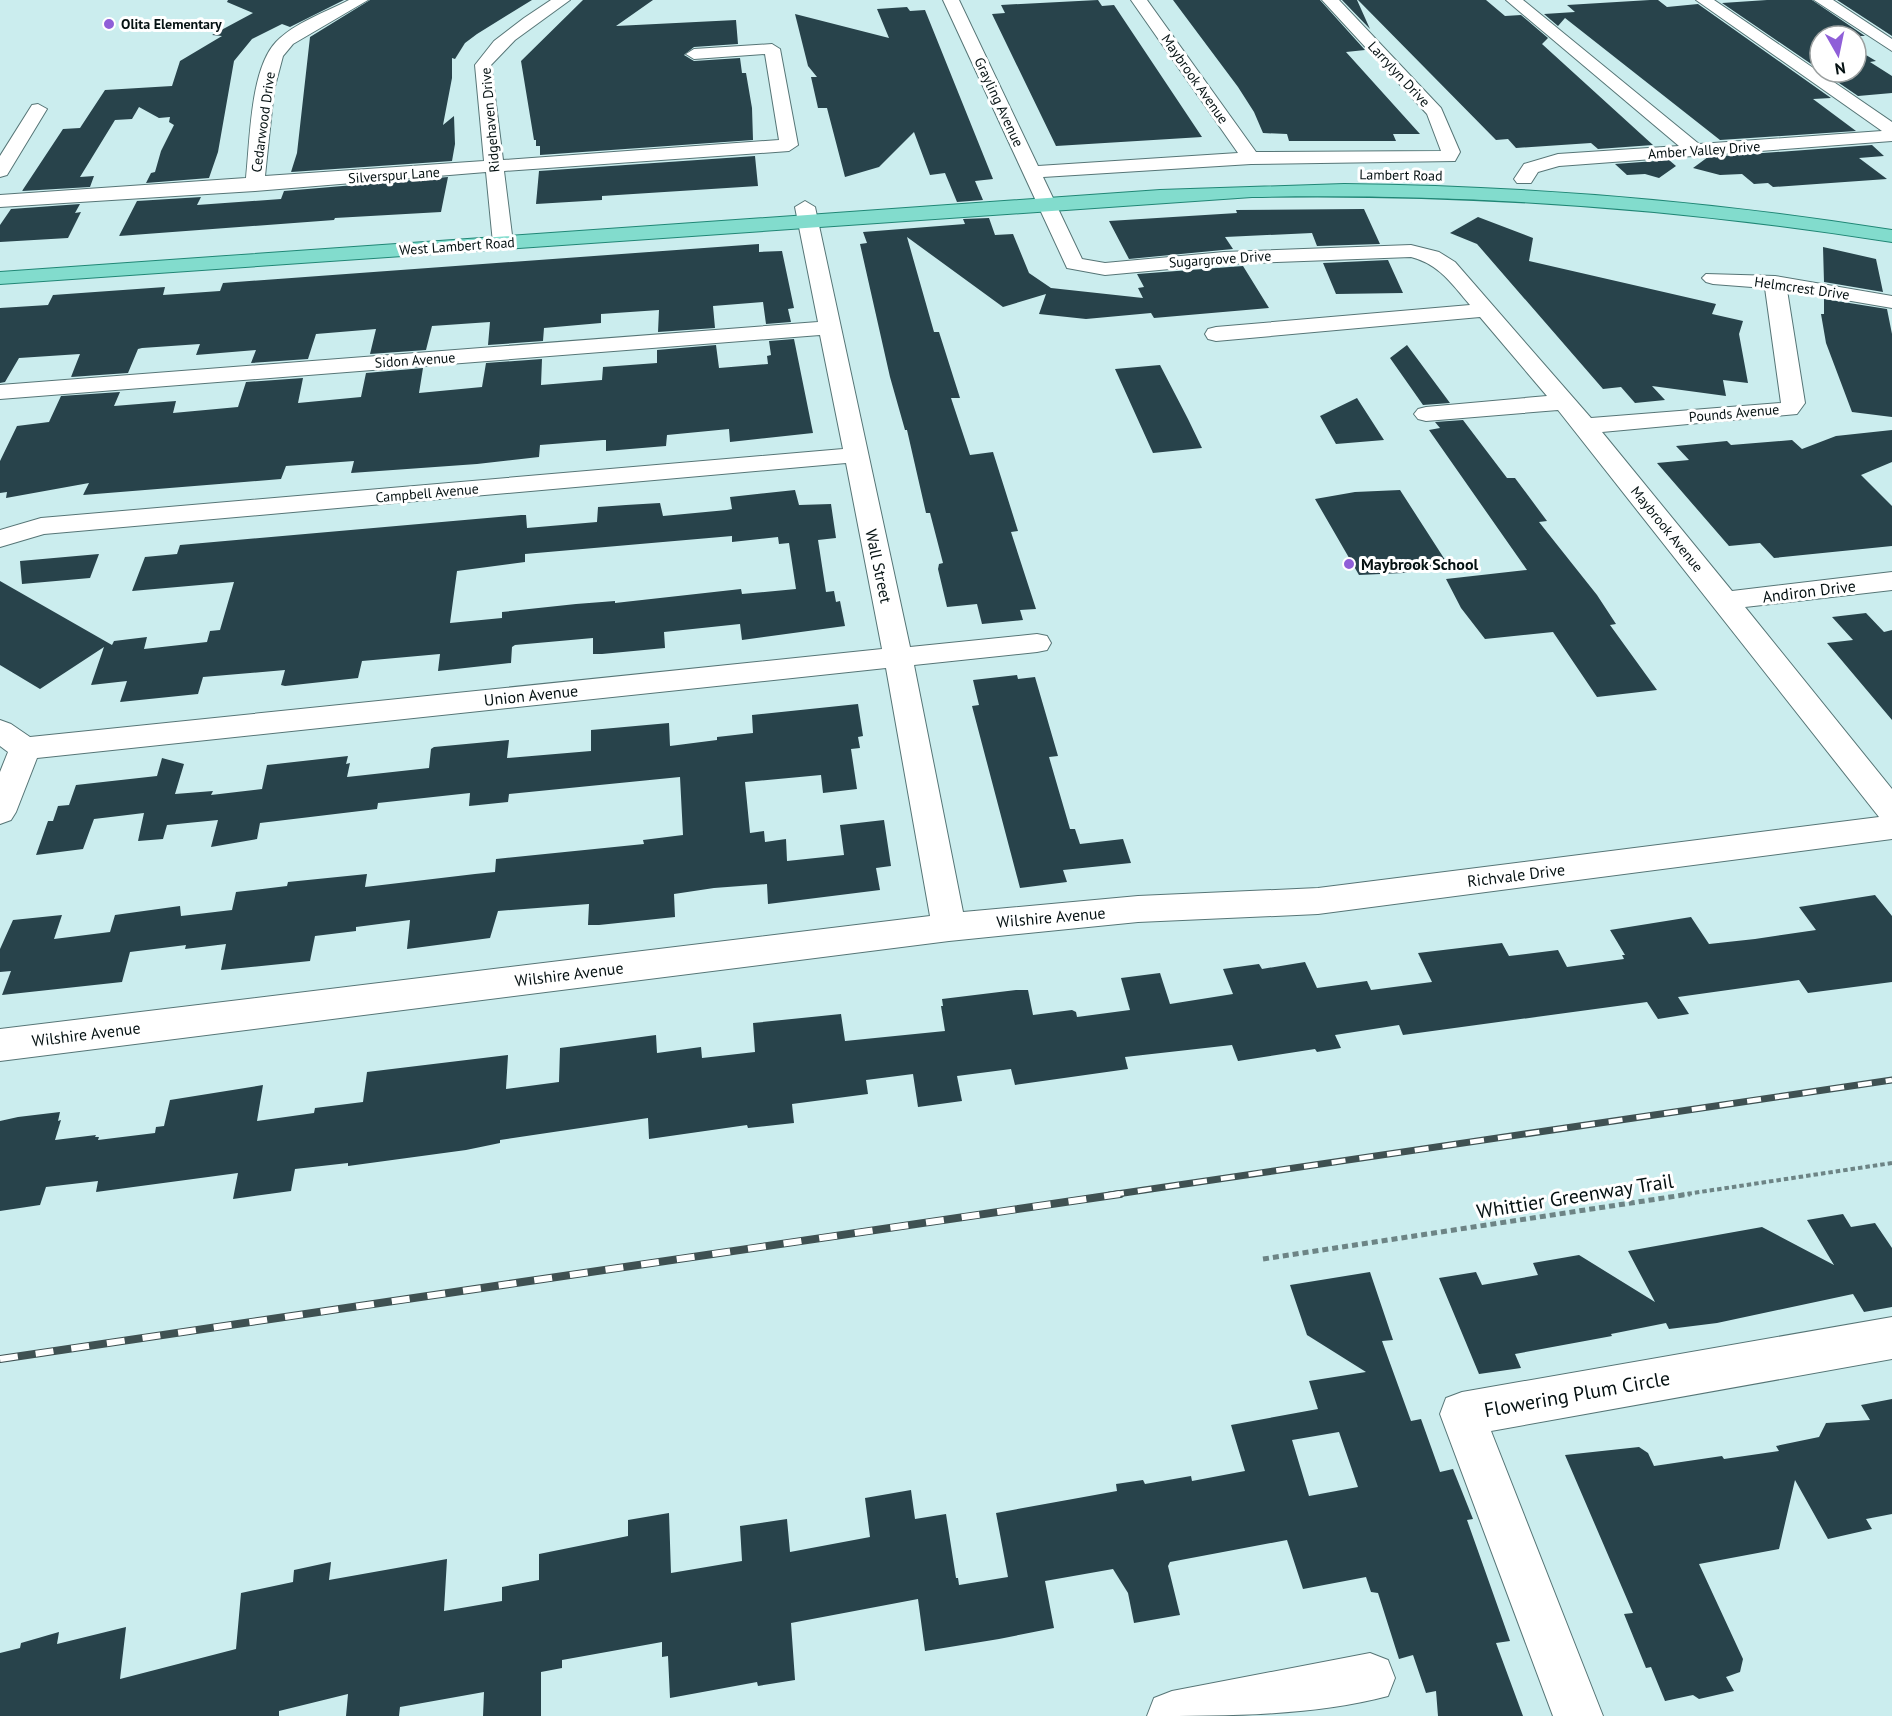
<svg xmlns="http://www.w3.org/2000/svg" width="1892" height="1716" font-family="'PT Sans',sans-serif">
<style>
.building{fill:#28434b;fill-rule:evenodd}
.lines{fill:none;stroke-linecap:round;stroke-linejoin:round}
.minor-casing{stroke:#567576;stroke-width:2}
.major-casing{stroke:#208675;stroke-width:2}
.path-far1{stroke:#6d8485;stroke-width:4;stroke-dasharray:4.5 3;stroke-linecap:butt}
.path{stroke:#6d8485;stroke-width:5;stroke-dasharray:6 4;stroke-linecap:butt}
.minor{fill:#fff;fill-rule:evenodd}
.major{fill:#82dccd;fill-rule:evenodd}
.rail-far1-casing{stroke:#3f5152;stroke-width:7}
.rail-casing{stroke:#3f5152;stroke-width:8}
.rail-far1{stroke:#fff;stroke-width:4.5;stroke-dasharray:14;stroke-linecap:butt}
.rail{stroke:#fff;stroke-width:6;stroke-dasharray:18;stroke-linecap:butt}
.poi-dot{fill:#8f5fd8;stroke:#fff;stroke-width:2}
.labels{text-anchor:middle;stroke-width:6;stroke-linejoin:round;paint-order:stroke}
.far-poi-label{font-size:14px;font-weight:bold;fill:#051112;stroke:#fff;text-anchor:start}
.far-street-label{font-size:14px;fill:#051112;stroke:#fff}
.poi-label{font-size:16px;font-weight:bold;fill:#051112;stroke:#fff;text-anchor:start}
.street-label{font-size:16px;fill:#051112;stroke:#fff}
.near-street-label{font-size:20px;fill:#051112;stroke:#fff}
</style>
<rect width="100%" height="100%" fill="#cbedee"/>
<path class="building" d="M228 0H344L290 27 282 24 252 39 234 61 218 152 209 178 146 183 151 173 155 172 161 151 174 125 169 122 170 117 159 118 139 107 132 119 115 120 80 177 94 176 90 187 22 191 63 129 80 128 105 90 172 86 180 61 222 36 212 35 253 13 227 2Z
M370 0H532L477 34 465 43 455 59 452 58V78L443 125 454 116 455 144 452 161 291 172 297 153 310 37Z
M583 0H653L616 26 736 20 738 44 694 47 684 55 694 61 740 58 742 73H746L752 108 753 140 540 155V146H536V140H534L521 61Z
M1098 0 1102 6 1114 5 1202 137 1056 146 992 14 1005 13 1001 5Z
M1173 0H1320L1365 50 1346 52 1420 134H1393L1396 141H1289L1287 134 1263 133 1254 112 1238 87Z
M1342 0H1357L1370 29Z
M1358 0H1486L1505 16 1521 15 1548 38 1542 44 1653 145 1598 149 1591 143 1516 148 1508 139 1496 140Z
M1650 0H1658L1667 7 1698 4 1831 98 1813 99 1856 131 1720 140 1565 18 1558 26 1544 14 1575 12 1567 5Z
M1767 0H1812L1865 36H1820V70L1722 3Z
M1837 0H1892V36Z
M907 7 910 11 925 10 993 179 975 181 983 200 957 202 945 173 930 175 914 132 879 167 845 177 827 108H818L811 77H817L808 66 795 14 889 38 877 9Z
M1856 49 1876 61 1870 62 1892 76V93L1858 96 1823 72H1856Z
M1872 145 1884 156 1859 158 1887 179 1773 187 1768 183 1754 184 1742 174 1720 175 1693 168 1708 157Z
M755 156 758 186 602 196V200L536 204 539 171Z
M1669 160 1676 166 1659 178 1645 174 1627 175 1615 164Z
M448 177 441 212 335 218 334 220 119 236 137 201 201 197 197 205 281 199 284 191Z
M80 204 75 213 81 212 68 238 0 242V225L11 209Z
M1364 209 1380 244 1317 246 1312 233 1225 237 1233 249 1129 259 1109 221 1237 213 1236 210Z
M1478 217 1533 238 1529 261 1716 304 1712 314 1743 321 1739 334 1748 383 1723 380 1726 396 1652 386 1665 400 1635 403 1621 387 1603 389 1477 244 1450 233Z
M989 218 995 235 1013 234 1029 273 1051 288 1143 298 1138 288 1144 287 1137 274 1243 266 1269 308 1154 318 1151 313 1086 319 1039 314 1046 294 1003 307 907 237 934 332H939L960 398H951L970 455 993 452 1018 531 1011 532 1036 609 1020 610 1023 620 982 624 977 604 947 607 938 569 939 564 943 563 930 513H926L907 430H905L890 377 860 244 867 243 863 232 965 224 963 219Z
M759 244V252L782 251 794 308 788 309 791 322 766 324 763 302 713 306 715 328 658 332 659 310 601 314V323L544 328 543 341 488 345 490 322 432 326 426 350 370 354 376 329 316 334 308 359 251 363 256 350 196 355 200 344 142 348 138 349 128 373 71 377 80 354 19 358 5 382 0 383V308L48 305 53 295 165 287 163 295 220 291 223 283Z
M1823 247 1876 259 1883 292 1824 282Z
M1388 260 1403 293 1336 294 1323 263Z
M1824 299 1887 309 1892 334V417L1852 412 1826 343 1821 314H1824Z
M794 339 813 433 730 442 729 429 667 435 666 446 606 451V440H603L540 445 539 457 477 464 351 473 354 461 286 466 281 479 244 482 83 495 89 483 6 498 7 492 0 493V461L17 426 49 422 61 396 120 392 114 406 176 401 173 413 238 407 246 382 303 378 298 403 361 397 366 373 423 368 419 393 482 387 486 363 542 359 541 385 602 380 603 367 657 363V350L716 345 719 368 768 364 767 356 771 355 769 341Z
M1407 345 1450 403 1423 405 1390 358Z
M1160 365 1188 419 1202 448 1153 453 1115 369Z
M1357 398 1384 440 1336 444 1320 416Z
M1463 420 1507 478H1515L1547 521 1539 522 1597 595 1616 624 1610 625 1657 690 1597 697 1553 632 1485 639 1461 608 1446 579 1527 570 1429 430 1440 428 1435 422Z
M1892 430V462L1861 475 1892 506V546L1774 558 1760 543 1729 546 1657 463 1689 460 1676 446 1727 441 1731 445 1792 440 1802 449 1836 436Z
M795 490 799 505 831 504 836 538 818 540 826 592 834 591 836 602 840 601 845 626 742 640 740 624 664 632 665 648 602 654H593V638L515 645 512 647 511 663 438 671 440 654 362 661 358 678 285 686 281 685 285 670 203 677 198 694 120 702 127 681 91 685 104 647 40 689 0 665V581L112 645 114 641 147 637 144 649 207 642 210 631 220 630 234 582 132 591 145 557 177 554 180 545 521 515H526L527 528 597 522 598 507 626 505 660 503 663 516 727 510 732 509 730 497ZM732 536V542L778 537 779 544 789 543 796 589 742 594 741 589 615 603V601L576 604 502 612V618L450 623 457 571 525 562V554Z
M1400 490 1449 566 1403 573 1359 575 1315 499 1355 492Z
M99 554 90 578 22 584 20 561Z
M1866 613 1884 632 1892 630V720L1827 643 1853 640 1832 617Z
M1017 675 1018 679 1035 677 1058 756 1049 757 1070 829H1075L1080 844 1123 839 1131 863 1063 870 1067 882 1020 888 972 706 979 705 973 680Z
M858 704 863 736 858 737 860 748 851 749 857 789 823 793 821 775 745 782 750 833 764 831 765 842 786 839 787 861 844 855 840 825 884 820 891 866 876 868 880 890 768 904 767 884 714 888 674 894 675 917 599 925H588L589 904 498 911 490 938 407 949 410 920 356 927V931L315 936 310 961 221 970 226 944 185 949 186 945 130 952 122 982 2 995 11 971 0 972V949L13 920 62 915 54 939 110 932 115 915 180 906 181 916 232 910 236 892 287 886 288 882 367 874 365 887 475 874 495 872 496 859 644 844 643 840 683 835 680 777 509 794 508 802 469 806 470 793 378 803 377 809 260 823 257 839 211 847 218 820 167 825 163 839 138 841 144 813 94 819 83 849 36 855 48 821H53L58 806 69 805 76 785 157 776 162 758 184 764 175 794 213 791 211 795 262 789 267 765 348 756 346 764 350 763 347 777 429 768 431 749 434 747 509 740 507 758 591 751V730L669 723 670 746 717 740V737L753 733 752 715Z
M1875 895 1892 916V982L1808 993 1799 980 1678 997 1689 1014 1658 1019 1647 1002 1403 1035 1399 1025 1335 1035 1341 1048 1317 1052 1315 1049 1238 1061 1232 1045 1125 1057 1128 1069 1015 1085 1011 1069 957 1076 962 1101 918 1107 913 1074 866 1080 868 1094 792 1104 794 1123 748 1128 747 1125 649 1139 648 1118 500 1140V1143L466 1150 348 1166V1163L295 1169 291 1191 233 1199 238 1173 96 1192 98 1181 46 1187 40 1205 0 1211V1121L18 1117 60 1112 58 1121 61 1120 55 1140 96 1135 95 1137H99L98 1140 155 1133 156 1127 164 1126 170 1100 263 1085 257 1121 314 1113 315 1108 363 1102 367 1072 508 1055 506 1089 559 1082 560 1048 656 1035 657 1053 701 1047 702 1058 755 1052 753 1023 841 1014 845 1041 945 1031 941 1006H943L942 999 1016 990H1028L1033 1015 1072 1010 1076 1012 1077 1017 1130 1010 1121 978 1160 973 1170 1004 1233 994 1223 969 1259 964 1262 969 1305 962 1317 988 1367 981 1371 990 1432 982 1418 953 1502 943 1509 956 1558 950 1567 967 1624 959 1622 955H1625L1610 930 1691 917 1709 944 1755 939 1816 930 1799 907Z
M1843 1214 1851 1227 1875 1223 1892 1248V1307L1864 1312 1853 1294 1717 1323 1669 1329 1666 1323 1611 1334 1612 1336 1515 1354 1521 1368 1479 1374 1439 1278 1476 1272 1482 1285 1538 1275 1533 1263 1579 1255 1655 1302 1628 1251 1762 1227 1834 1265 1807 1220Z
M1370 1272 1393 1340 1382 1341 1411 1421 1421 1419 1440 1472 1453 1469 1473 1519 1467 1520 1510 1641 1496 1643 1523 1716H1438L1436 1691 1426 1693 1413 1655 1399 1659 1378 1593 1371 1592 1366 1577 1303 1589 1287 1540 1170 1562 1168 1566 1180 1615 1134 1623 1128 1593 1113 1569 1045 1581 1054 1628 999 1639 925 1651 918 1599 791 1623 795 1680 758 1686 757 1682 670 1698 668 1656 662 1657V1642L562 1660V1668L541 1672V1716H483L484 1692 400 1707 399 1716H346L348 1694 279 1711V1716H0V1653L20 1648 21 1643 59 1632 57 1644 126 1627 120 1679 236 1649 241 1593 293 1582 294 1570 331 1562 329 1580 447 1559 444 1611 502 1601V1587L539 1580V1554L628 1536V1520L669 1513 671 1573 742 1561 740 1526 787 1519 790 1552 870 1537 865 1498 911 1490 915 1519 946 1514 956 1578H958L959 1585 1008 1577 996 1513 1117 1491 1116 1484 1143 1480 1145 1484 1191 1476 1192 1481 1245 1471 1231 1425 1318 1409 1309 1381 1366 1372 1307 1335 1290 1285ZM1339 1432 1358 1487 1309 1496 1292 1440Z
M1892 1399V1514L1866 1519 1872 1529 1828 1539 1795 1480 1779 1549 1699 1564 1743 1659 1740 1672 1726 1677 1734 1691 1699 1699 1693 1695 1665 1701 1651 1667 1646 1668 1624 1614 1633 1613 1565 1455 1639 1447 1648 1453 1654 1466 1722 1456 1724 1459 1779 1451 1776 1446 1819 1437 1826 1423 1870 1420 1861 1405Z"/>
<g class="lines">
<defs>
<path id="minor" d="M349 0H368L293 44 283 56 274 90 265 176 484 161 475 65 494 41 524 18 551 0H570L515 40 491 65 503 160 779 140 765 54 694 59 686 54 694 49 772 44 780 49 798 145 789 151 504 171 513 243 510 247H496L493 243 486 172 255 191 0 207V195L246 178C250 142 250 69 276 42 294 23 326 12 349 0Z
M943 0H959L1038 166 1238 153 1131 0H1147L1256 152 1441 151 1427 114 1322 0H1339L1441 108 1460 152 1455 161 1251 164 1043 177 1082 259 1105 263 1224 252 1411 245 1439 252 1455 262 1591 418 1781 403 1765 288 1713 284 1706 282 1702 278 1706 274 1775 276 1892 296V308L1787 290 1805 403 1797 414 1602 432 1732 591 1892 572V590L1745 607 1892 789V839L1318 914 1138 922 949 941 0 1061V1029L930 916 886 668 37 758 16 812 11 820 0 824V772L8 752 0 746V720L11 724 30 737 882 649 846 463 44 534 0 547V530L41 518 843 449 820 335 0 399V385L818 322 795 207 805 201 815 207 910 647 1037 634 1047 636 1051 643 1047 650 1037 652 914 665 963 912 1138 896 1318 888 1879 817 1558 410 1426 421 1418 419 1414 414 1418 409 1426 407 1547 396 1480 317 1216 341 1208 339 1205 334 1208 329 1216 327 1470 305C1452 284 1439 264 1411 257L1224 264 1105 275 1067 268Z
M1506 0H1523L1699 144 1882 131 1696 0H1714L1892 122V141L1559 166 1538 172 1531 183H1517L1514 179 1524 164 1558 154 1679 146Z
M1814 0H1833L1892 39V51Z
M38 104 47 109 7 175 0 177V156L32 105Z
M1892 1317V1359L1491 1431 1603 1716H1553L1440 1414 1446 1398 1462 1392Z
M1370 1653 1388 1660 1395 1678 1388 1696C1313 1716 1226 1716 1147 1716L1154 1698 1172 1691Z"/>
<path id="major" d="M1344 184C1528 186 1710 201 1892 230V242C1676 208 1470 193 1252 197L0 284V272L1160 190Z"/>
</defs>
<use href="#minor" class="minor-casing"/>
<use href="#major" class="major-casing"/>
<path class="path-far1" d="M1680 1195 1892 1163"/>
<path class="path" d="M1263 1259 1690 1194"/>
<use href="#minor" class="minor"/>
<use href="#major" class="major"/>
<defs>
<path id="rail-far1" d="M1110 1195 1892 1080"/>
<path id="rail" d="M0 1359 1120 1194"/>
</defs>
<use href="#rail-far1" class="rail-far1-casing"/>
<use href="#rail" class="rail-casing"/>
<use href="#rail-far1" class="rail-far1"/>
<use href="#rail" class="rail"/>
</g>
<g class="poi-dot">
<circle cx="109" cy="24" r="6"/>
<circle cx="1349" cy="564" r="6"/>
</g>
<g class="labels">
<g class="far-poi-label">
<text x="121" y="29">Olita Elementary</text>
</g>
<g class="far-street-label">
<text transform="translate(1399 74) rotate(47)" y="5">Larrylyn Drive</text>
<text transform="translate(1195 79) rotate(55)" y="5">Maybrook Avenue</text>
<text transform="translate(999 102) rotate(65)" y="5">Grayling Avenue</text>
<text transform="translate(490 120) rotate(-95)" y="5">Ridgehaven Drive</text>
<text transform="translate(263 122) rotate(-82)" y="5">Cedarwood Drive</text>
<text transform="translate(1704 150) rotate(-4)" y="5">Amber Valley Drive</text>
<text transform="translate(394 175) rotate(-4)" y="5">Silverspur Lane</text>
<text transform="translate(1401 175) rotate(1)" y="5">Lambert Road</text>
<text transform="translate(457 246) rotate(-4)" y="5">West Lambert Road</text>
<text transform="translate(1220 259) rotate(-4)" y="5">Sugargrove Drive</text>
<text transform="translate(1802 288) rotate(8)" y="5">Helmcrest Drive</text>
<text transform="translate(415 360) rotate(-4)" y="5">Sidon Avenue</text>
<text transform="translate(1734 413) rotate(-5)" y="5">Pounds Avenue</text>
<text transform="translate(427 493) rotate(-5)" y="5">Campbell Avenue</text>
<text transform="translate(1667 529) rotate(51)" y="5">Maybrook Avenue</text>
</g>
<g class="poi-label">
<text x="1361" y="570">Maybrook School</text>
</g>
<g class="street-label">
<text transform="translate(879 566) rotate(78)" y="6">Wall Street</text>
<text transform="translate(1809 591) rotate(-7)" y="6">Andiron Drive</text>
<text transform="translate(531 695) rotate(-6)" y="6">Union Avenue</text>
<text transform="translate(1516 875) rotate(-7)" y="6">Richvale Drive</text>
<text transform="translate(1051 917) rotate(-5)" y="6">Wilshire Avenue</text>
<text transform="translate(569 974) rotate(-7)" y="6">Wilshire Avenue</text>
<text transform="translate(86 1034) rotate(-7)" y="6">Wilshire Avenue</text>
</g>
<g class="near-street-label">
<text transform="translate(1575 1196) rotate(-9)" y="7">Whittier Greenway Trail</text>
<text transform="translate(1577 1394) rotate(-10)" y="7">Flowering Plum Circle</text>
</g>
</g>
<g transform="translate(1838 54) rotate(171)"><circle r="28" fill="#ffffff" stroke="#9ba0a0" stroke-width="1.5"/>
<path d="M0-4.5L10 22L0 15L-10 22Z" fill="#8f5fd8"/>
<text y="-9" font-size="16" font-weight="bold" text-anchor="middle" fill="#051112">N</text>
</g>
</svg>
